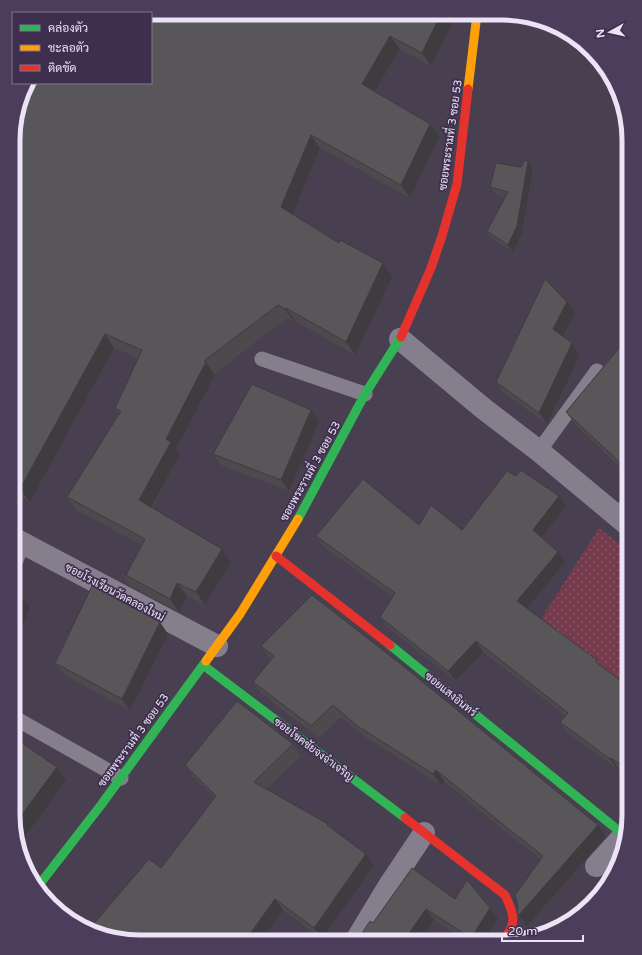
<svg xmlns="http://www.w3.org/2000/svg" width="642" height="955" font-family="'Varela Round',Sarabun,sans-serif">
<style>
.grass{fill:url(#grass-dots)}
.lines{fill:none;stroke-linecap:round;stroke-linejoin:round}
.lane{stroke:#857f8d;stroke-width:15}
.street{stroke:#857f8d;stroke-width:22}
.fast{stroke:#30b455;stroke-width:9}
.slow{stroke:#ff9f0a;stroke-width:9}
.jam{stroke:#e5322d;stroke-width:9}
.wall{fill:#4c4a4c}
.shaded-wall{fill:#3e3c3e}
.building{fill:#585658;stroke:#3e3c3e}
.labels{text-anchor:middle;stroke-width:3.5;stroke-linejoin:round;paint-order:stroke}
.street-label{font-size:11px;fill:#ece3f7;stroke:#3d2f4d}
.rim{fill:none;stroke:#ece3f7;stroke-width:5}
</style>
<defs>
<pattern id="grass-dots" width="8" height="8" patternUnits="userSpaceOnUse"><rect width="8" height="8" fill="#753a4c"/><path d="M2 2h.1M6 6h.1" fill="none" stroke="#895667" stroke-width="1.8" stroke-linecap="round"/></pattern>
</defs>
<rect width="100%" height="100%" fill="#484051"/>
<path class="grass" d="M599 528 629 552V707L531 635Z"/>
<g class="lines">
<path class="lane" d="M262 359 365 394
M539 451 597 371
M617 516 629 502
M13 567 23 543
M13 717 121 778"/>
<path class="street" d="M400 339 484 409 539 451 629 526
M13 538 217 646
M596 866 627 832
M355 942 390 884 424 833"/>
<path class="fast" d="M298 519 365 394 401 337
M390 645 624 835
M203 665 405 818
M39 885 101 805 206 661"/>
<path class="slow" d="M468 89 477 14
M206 661 240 614 298 519"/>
<path class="jam" d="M401 337 431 268 442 236 457 184 468 89
M276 556 390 645
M405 818 505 895C515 917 517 921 503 942"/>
</g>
<path class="wall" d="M151 13 451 14 455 19 431 66 400 49 374 91 439 137 410 198 320 148 292 215 392 277 355 355 295 321 294 322 287 318 214 374 215 375 176 449 180 455 152 508 222 549 231 562 205 605 187 596 179 612 129 585 120 572 126 575 142 545 76 510 67 497 119 414 115 408 138 358 114 348 30 502 14 494V124L56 84Z
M521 167 533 168 522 233 513 252 491 238 487 231 505 197 495 194 490 187Z
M575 314 563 337 572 343 580 355 547 424 504 393 496 382Z
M629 336V476L575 424 566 412Z
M311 410 319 422 289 491 221 465 213 454Z
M516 476 559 496 566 506 542 538 558 552 565 562 527 608 629 687V775L618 768 617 769 567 732 560 722 565 715 483 652 456 681 387 627 380 617 393 597 323 546 316 536 419 525 462 530Z
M168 634 130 711 63 674 55 663Z
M261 646 598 825 606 836 527 926 525 924 517 913 541 859 508 834 444 781 441 785 364 736 341 717 319 738 261 693 253 682 271 659 269 657Z
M293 744 301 756 267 789 328 824 331 828 374 865 322 939 283 910 161 868 215 798 193 777 185 765Z
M455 899 498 919 483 942H468L434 920 373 923Z"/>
<path class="shaded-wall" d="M441 14H451L455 19 431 66 422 53Z
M390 36 400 49 371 97 362 84Z
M430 124 439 137 410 198 401 185Z
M311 135 320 148 290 221 281 207Z
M528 161 533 168 522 233 513 252 508 245Z
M383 263 392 277 355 355 346 342Z
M567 302 575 314 561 340 553 329Z
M286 308 295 321 294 322 285 309Z
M105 334 114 348 30 502 20 489Z
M572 343 580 355 547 424 539 413Z
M206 362 215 375 176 449 180 455 148 513 139 500 166 439Z
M311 410 319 422 289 491 281 480Z
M559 496 566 506 540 540 533 530Z
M222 549 231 562 205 605 196 592Z
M558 552 565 562 525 611 517 601Z
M177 583 187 596 179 612 170 599Z
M20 595 30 608 13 651V612Z
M160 622 168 634 130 711 122 699Z
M476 641 483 652 456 681 448 671Z
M611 758 618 768 617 769 610 759Z
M57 767 66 780 19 845 15 824Z
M436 770 444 781 441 785 433 774Z
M598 825 606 836 527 926 519 915Z
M366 854 374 865 322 939 314 928Z
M275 899 283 910 260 941H255L250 934Z
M490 908 498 919 483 942H474L471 938Z
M426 909 434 920 419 942H403Z"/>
<path class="building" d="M151 13 441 14 422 53 390 36 362 84 430 124 401 185 311 135 281 207 339 243 340 240 383 263 346 342 286 308 285 309 278 305 204 361 206 362 166 439 171 442 139 500 222 549 196 592 177 583 170 599 120 572 126 575 145 539 67 497 121 411 115 408 142 350 105 334 20 489 14 485V124L28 83H54L56 84V83H151Z
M525 160 528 161 517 226 508 245 487 231 508 192 490 187 496 163 521 167Z
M545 279 567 302 553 329 572 343 539 413 496 382Z
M629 336V471L566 412Z
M252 384 311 410 281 480 213 454Z
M521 470 559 496 533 530 558 552 517 601 597 660 596 662 629 687V770L611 758 610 759 560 722 568 713 476 641 448 671 380 617 395 593 316 536 363 479 419 525 431 505 462 530 507 471 516 476Z
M92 586 160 622 122 699 55 663Z
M13 591 20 595 13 612Z
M312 595 402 665 598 825 519 915 517 913 518 906 515 895 543 856 500 822 436 770 433 774 356 725 333 705 311 726 253 682 274 656 261 646Z
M237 701 293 744 254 782 328 824 327 825 366 854 314 928 275 899 250 934 257 941H124L91 927 149 859 161 868 216 796 185 765Z
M13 737 57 767 15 824 13 815Z
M619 864 603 892 570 917 567 913Z
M412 868 455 899 467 880 490 908 471 938 426 909 403 942H356L370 921 373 923Z"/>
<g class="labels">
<g class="street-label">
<text transform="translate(450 135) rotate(-82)" y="4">ซอยพระรามที่ 3 ซอย 53</text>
<text transform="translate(310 471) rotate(-61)" y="4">ซอยพระรามที่ 3 ซอย 53</text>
<text transform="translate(115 592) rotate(28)" y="4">ซอยโรงเรียนวัดคลองใหม่</text>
<text transform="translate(451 694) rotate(39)" y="4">ซอยแสงอินทร์</text>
<text transform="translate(133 740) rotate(-54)" y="4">ซอยพระรามที่ 3 ซอย 53</text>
<text transform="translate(314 749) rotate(37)" y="4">ซอยโชคชัยจงจำเจริญ</text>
</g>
</g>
<path d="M0 0H642V955H0ZM140 20H502A120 120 0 0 1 622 140V815A120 120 0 0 1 502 935H140A120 120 0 0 1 20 815V140A120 120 0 0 1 140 20Z" fill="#4b3d5b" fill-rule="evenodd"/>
<path class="rim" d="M140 20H502A120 120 0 0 1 622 140V815A120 120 0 0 1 502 935H140A120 120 0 0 1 20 815V140A120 120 0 0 1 140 20Z"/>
<rect x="12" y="12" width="140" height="72" fill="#3d2f4d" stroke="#837791"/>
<rect x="20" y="25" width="20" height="6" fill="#30b455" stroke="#837791"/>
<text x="48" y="32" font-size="12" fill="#ece3f7">คล่องตัว</text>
<rect x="20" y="45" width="20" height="6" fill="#ff9f0a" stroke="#837791"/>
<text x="48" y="52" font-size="12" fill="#ece3f7">ชะลอตัว</text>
<rect x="20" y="65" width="20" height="6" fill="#e5322d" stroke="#837791"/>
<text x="48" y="72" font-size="12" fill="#ece3f7">ติดขัด</text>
<g transform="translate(610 32) rotate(262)" stroke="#3d2f4d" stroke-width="3" paint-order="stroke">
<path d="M0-3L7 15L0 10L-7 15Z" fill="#ece3f7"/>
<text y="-6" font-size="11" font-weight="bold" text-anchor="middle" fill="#ece3f7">N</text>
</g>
<path d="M502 935v6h81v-6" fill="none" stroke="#ece3f7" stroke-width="2"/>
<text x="508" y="935" font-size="12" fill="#ece3f7" stroke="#3d2f4d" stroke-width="3" paint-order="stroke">20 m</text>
</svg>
